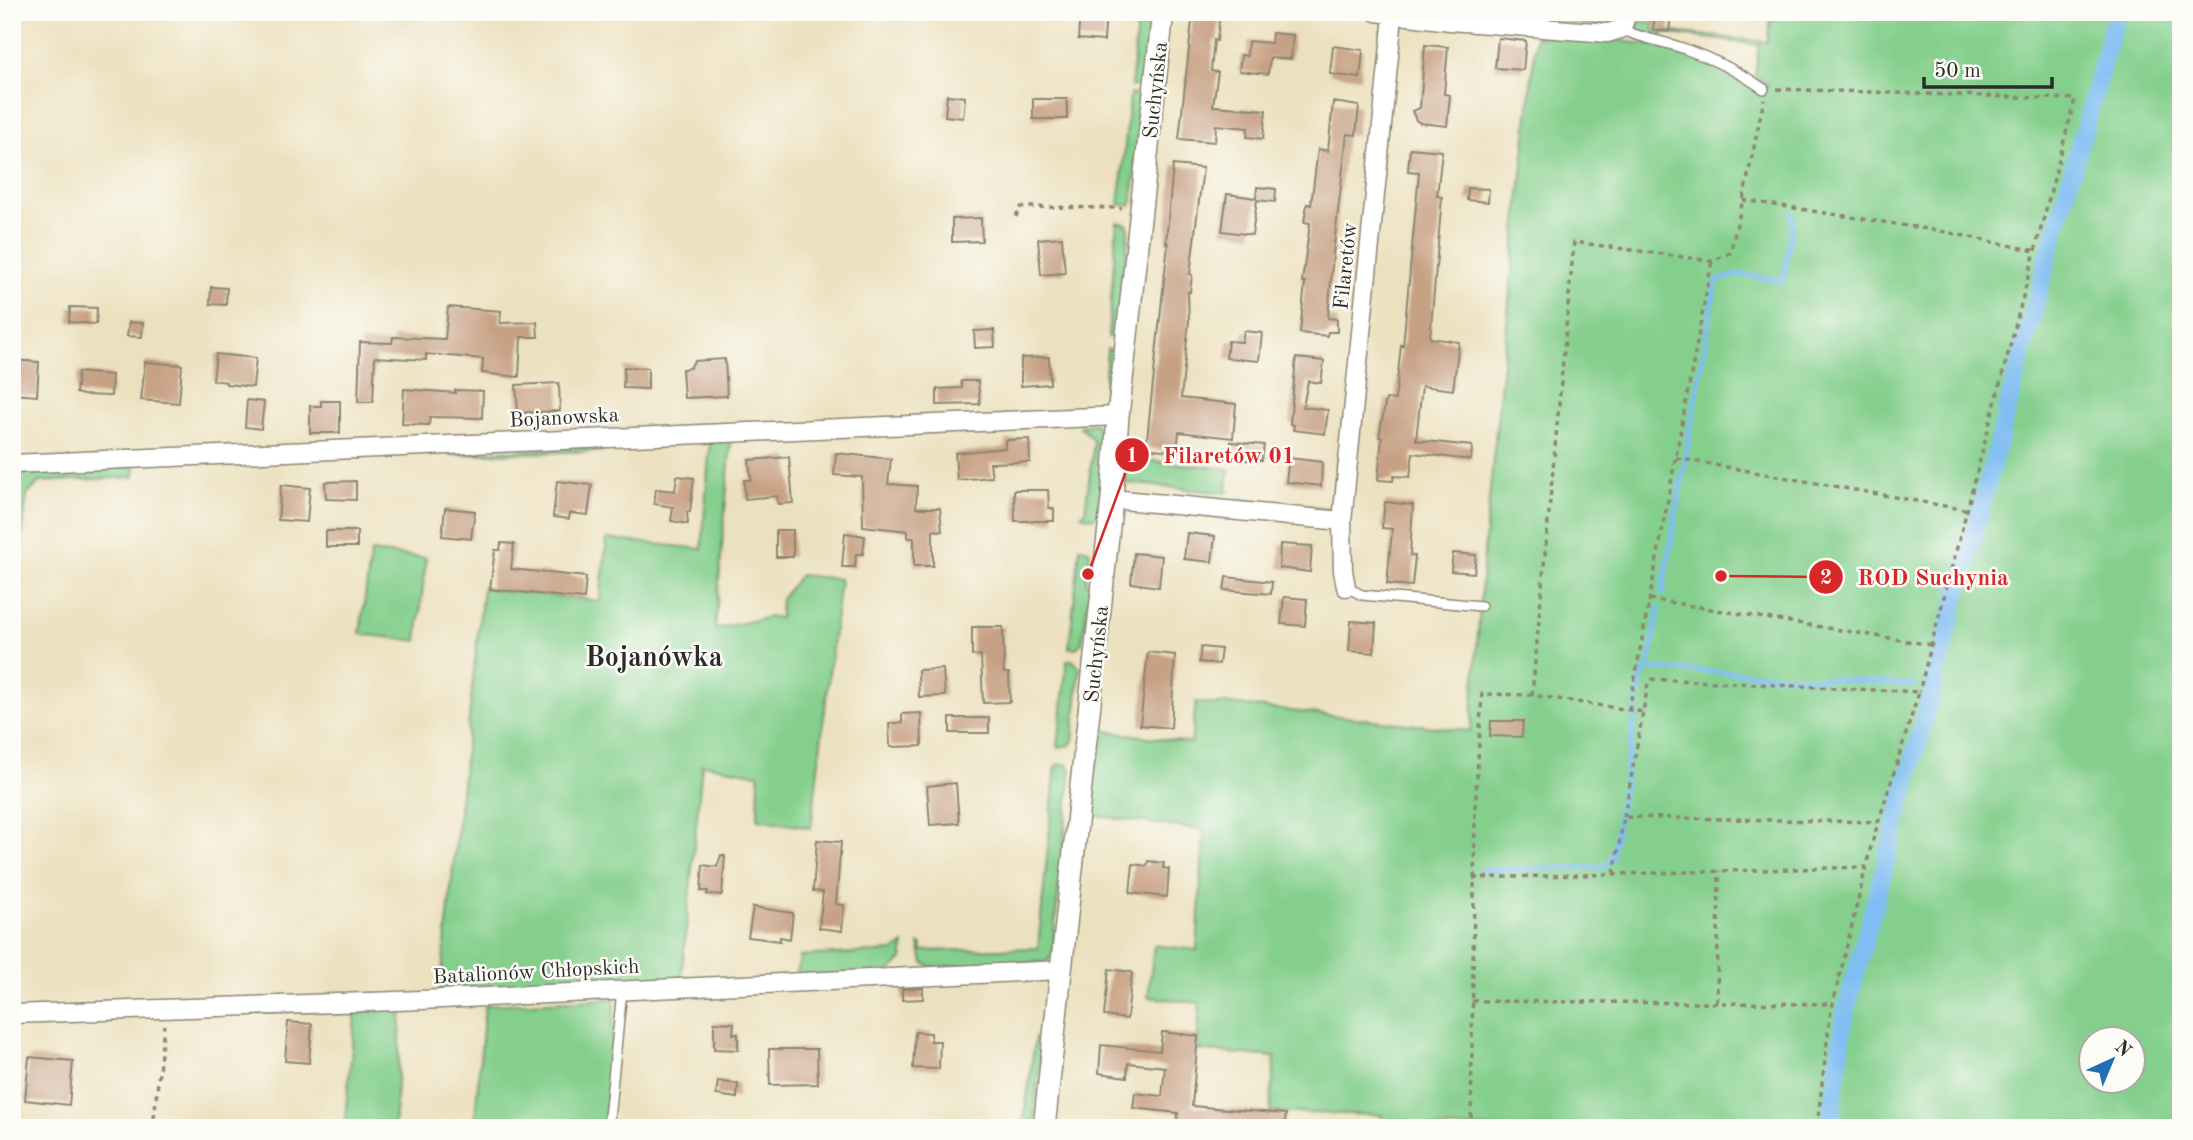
<svg xmlns="http://www.w3.org/2000/svg" width="2193" height="1140" font-family="'Old Standard TT',serif">
<style>
.green{fill:#84cf8c;stroke:#587d5c;stroke-width:2;fill-rule:evenodd}
.lines{fill:none;stroke-linecap:round;stroke-linejoin:round}
.stream{stroke:#7fbdf2;stroke-width:5}
.canal{stroke:#7fbdf2;stroke-width:18}
.building{fill:#c7a184}
.service-casing{stroke:#8c8675;stroke-width:12}
.minor-casing{stroke:#8c8675;stroke-width:21}
.tertiary-casing{stroke:#8c8675;stroke-width:24}
.path{stroke:#8c8675;stroke-width:3.5;stroke-dasharray:5 5;stroke-linecap:butt}
.service{stroke:#fff;stroke-width:9}
.minor{stroke:#fff;stroke-width:18}
.tertiary{stroke:#fff;stroke-width:21}
.labels{text-anchor:middle;stroke-width:5;stroke-linejoin:round;paint-order:stroke}
.street-label{font-size:21px;fill:#2b2b2b;stroke:#fdfcf7}
.district-label{font-size:28px;font-weight:bold;fill:#2b2b2b;stroke:#fdfcf7}
.leader{fill:none;stroke:#d62828;stroke-width:2.5}
.callout-dot{fill:#d62828;stroke:#fdfcf7;stroke-width:2.5}
.mark-label{font-size:21px;text-anchor:middle;font-weight:bold;fill:#fff}
.callout-label{font-size:23px;text-anchor:middle;font-weight:bold;fill:#d62828;stroke:#fdfcf7;stroke-width:5;stroke-linejoin:round;paint-order:stroke}
</style>
<rect width="100%" height="100%" fill="#fdfcf7"/>
<filter id="ink" filterUnits="userSpaceOnUse"><feTurbulence type="fractalNoise" baseFrequency=".0143" numOctaves="2"/><feDisplacementMap in="SourceGraphic" scale="14" xChannelSelector="R" yChannelSelector="G"/><feConvolveMatrix kernelMatrix="1 2 1 2 8 2 1 2 1" color-interpolation-filters="sRGB"/></filter>
<filter id="wash" filterUnits="userSpaceOnUse"><feTurbulence type="fractalNoise" baseFrequency=".00686" numOctaves="4" result="noise"/><feDisplacementMap in="SourceGraphic" scale="28" xChannelSelector="R" yChannelSelector="G"/><feGaussianBlur stdDeviation="1.57" result="paint"/><feColorMatrix in="noise" values="0 0 0 0 0 0 0 0 0 0 0 0 0 0 0 0 0 1.4 0 .05"/><feComposite in="paint" operator="in"/></filter>
<g filter="url(#wash)">
<rect width="100%" height="100%" fill="#ece1bf"/>
<path class="green" d="M1138 12H1152L1144 83 1131 87Z
M1455 12H1622L1614 24 1608 27 1454 15Z
M1772 12H2181V1128H1835L1850 1014 2002 449 2093 95H2090L1843 1012 1827 1128H1381L1382 1115 1270 1112 1275 1057 1197 1050 1200 1003 1148 997 1154 945 1197 950 1204 830 1089 815 1098 730 1191 743 1196 702 1219 705 1220 703 1471 731 1484 550 1536 36C1584 37 1631 38 1677 52 1706 60 1734 77 1760 93L1768 85 1755 76 1759 45 1663 33 1660 39 1641 34 1637 30 1636 26 1640 22 1654 21 1653 30 1767 42ZM2092 1038H2134V1080H2092Z
M1130 94 1140 95 1143 100 1132 202 1130 205H1119Z
M1117 222 1127 224 1129 229 1118 338 1108 337Z
M1107 349 1116 351 1111 399 1103 407Z
M1095 424 1106 438 1097 514 1093 518 1081 515 1085 512 1094 441 1080 426Z
M731 440 715 629 770 617 780 618 781 599 800 575 840 579 811 828 758 819 759 774 702 764 681 982 440 991 483 586 490 589 600 601 607 539 702 549 710 441Z
M599 446 602 451 449 455 451 453Z
M1339 452H1341L1332 509 1328 510 1239 502 1238 499 1328 508 1332 507Z
M1126 458 1229 469 1227 490 1229 491 1226 493 1127 483 1124 477Z
M135 466 134 477 39 482 27 495 12 616V472Z
M1080 547 1090 551 1086 582 1090 586 1082 643 1076 648H1069Z
M371 552 426 558 417 641 360 634Z
M1067 660H1072L1080 667 1073 741 1070 745 1058 747Z
M1066 764 1071 769 1052 954 1049 960 1044 962 932 967 923 963 919 944 922 945V951L1038 948 1056 765Z
M904 944 902 959 890 972 797 975 800 956 895 951Z
M615 999 605 1128H474L485 1005Z
M402 1007 394 1128H344L356 1009Z
M1035 1038 1042 1041 1033 1128H1023Z"/>
<g class="lines">
<path class="stream" d="M1662 594 1716 281 1740 274 1783 281 1792 227V214
M1648 669 1659 608
M1926 685 1935 686
M1482 870 1604 867 1612 858 1641 677 1648 669 1747 673 1914 685"/>
<path class="canal" d="M1830 1128 1845 1014 2044 272 2117 12"/>
</g>
<g id="blocks">
<path class="building" d="M1080 12H1106L1104 41 1078 39Z
M1193 12H1220L1217 41 1214 40 1211 71 1218 72 1213 106 1266 110 1263 139 1247 137 1248 128 1216 125 1215 142 1179 139Z
M1655 12H1671L1669 32 1653 30Z
M1272 33 1293 35 1291 59 1270 58 1268 74 1239 71 1241 55 1247 56 1248 41 1271 43Z
M1498 38 1526 41 1523 70 1495 68Z
M1425 45 1448 47 1444 94 1450 95 1447 126 1420 123 1416 120 1412 111 1420 108Z
M1333 46 1363 50 1360 78 1330 74Z
M947 95 965 97 963 118 945 116Z
M1033 99H1067V119H1033Z
M1333 102 1359 106 1356 135 1347 134 1333 254 1328 318 1337 319V332H1328L1327 336 1300 333 1305 282H1302L1310 223 1304 222 1307 204 1311 205 1318 149 1328 151Z
M1410 148 1442 151 1437 196 1442 197 1430 338 1459 342 1453 390 1422 386 1416 440 1472 446 1471 460 1413 453 1410 477 1394 476 1393 481 1378 480 1382 437H1379L1386 399 1395 400 1401 345 1403 346 1419 172 1408 171Z
M1173 165 1203 168 1190 274 1192 275 1190 292H1188L1189 321 1181 398 1236 404 1233 438 1179 432 1177 452 1146 448 1168 243H1166Z
M1257 187 1276 189 1275 202 1257 200 1252 235 1222 231 1227 194 1256 198Z
M1468 188 1489 189 1488 202 1467 200Z
M981 218 982 241 952 242V219Z
M1062 237 1065 273 1041 275 1038 239Z
M211 287 227 288 226 305 210 304Z
M70 307 97 308 96 324 69 322Z
M448 307 501 311 500 323 537 322 538 337H521L519 377 482 373 483 359 426 354V360L375 357 373 402H358L360 342 392 343 393 337 445 339Z
M129 322 143 323 142 337 127 336Z
M994 330 995 347 975 348 974 331Z
M1244 331 1262 333 1259 361 1226 358 1228 341 1242 342Z
M216 354 256 358 253 387 226 384V382L213 380Z
M1049 357 1050 384 1021 386V358Z
M1296 358 1324 361 1321 383 1308 381 1303 407 1328 410 1325 434 1293 430 1294 425 1290 424Z
M725 359 727 396 684 398 682 369 690 368 694 361Z
M12 360 39 362 37 396 12 394Z
M145 362 182 365 179 403 141 400Z
M624 367 648 368V389L623 388Z
M78 372 112 375 111 396 83 395 76 393Z
M961 381H978L980 404 937 405V389L962 388Z
M559 383 560 411 518 413 516 385Z
M404 389 455 393V390L483 391 482 418 430 417 429 425 402 424Z
M247 400 264 402 261 429 245 427Z
M321 401H340V433H310V406H321Z
M1029 439 1030 462 990 463 992 477 957 480 955 453 1005 448V440Z
M1231 442 1264 445 1262 460H1229Z
M836 453 891 459 888 484 917 486 916 508H940L942 531 933 530V566H914V538H908V531L863 526 862 477 834 475Z
M789 457 793 503 778 504 777 496 745 499 744 480H751L749 460Z
M1289 458 1322 462 1321 486 1286 482Z
M677 476 694 478 690 512H687L688 524 671 521 673 507 654 504 656 489 675 491Z
M356 481V500L326 499 325 482Z
M557 481 592 485 588 515 570 513 569 519 553 517Z
M281 485 310 488 307 522 278 520Z
M1014 490H1048L1049 508 1054 509V521H1015Z
M1385 502 1413 505 1410 555 1415 556 1412 586 1387 584 1392 529 1382 528Z
M445 508 475 511 471 539 442 536Z
M776 530H793V557H776Z
M326 531H357V547H326Z
M845 533 865 536 863 554H856L855 567H842Z
M1187 533 1215 536 1212 562 1184 559Z
M501 543 514 544 511 569 586 577 584 599 490 589 495 550H500Z
M1280 544 1312 546 1310 572 1279 568Z
M1134 553 1162 556 1159 587 1131 583Z
M1453 553 1476 555 1474 573 1451 571Z
M1226 577 1272 582 1271 594 1224 590Z
M1284 597 1307 599 1305 626 1281 624Z
M1351 621 1376 623 1374 653 1349 651Z
M972 627H1003L1004 673H1009L1010 702 983 703 981 655 972 656Z
M1201 647 1221 649 1219 664 1199 662Z
M1148 652 1175 655 1171 728 1140 725Z
M943 669 945 696 919 697 918 670Z
M921 713 922 746 890 747 889 723H902V714Z
M950 718H989V733H950Z
M1491 721H1523L1522 737 1490 736Z
M956 783 959 823 930 825 927 786Z
M817 840 841 842 836 904 844 905 842 931 819 928 823 892 813 891Z
M721 855 725 856 722 895 707 894 708 891H701L703 865 717 867Z
M1148 861 1164 863 1163 868 1169 869 1167 897 1130 893 1133 864 1147 866Z
M753 907 793 913 790 939 780 937V941L748 937Z
M1109 969 1132 972 1127 1019 1104 1016Z
M923 988V999L902 1000V989Z
M288 1022 312 1024 309 1063 285 1061Z
M714 1022 734 1023 733 1034H738V1050L714 1049Z
M915 1032 931 1033V1041H940L939 1069 913 1068Z
M1162 1032 1198 1036 1192 1106 1286 1114 1284 1128H1176L1178 1113 1133 1108 1135 1093 1162 1096 1165 1067 1128 1063 1127 1077 1099 1073 1101 1045 1160 1051Z
M769 1049H817L818 1084 770 1085Z
M29 1057 73 1061 69 1105 25 1100Z
M718 1081 738 1084 737 1098 716 1095Z"/>
</g>
</g>
<g filter="url(#ink)">
<use href="#blocks" fill-opacity="0" stroke="#8c8675" stroke-width="2"/>
<g class="lines">
<defs>
<path id="service" d="M1621 29C1642 39 1664 41 1685 49 1713 59 1740 72 1764 89
M1346 587 1362 595 1481 606
M608 1128 622 990"/>
<path id="minor" d="M1376 12 1450 21 1608 33 1621 29 1628 12
M12 464 1118 416
M1112 499 1342 521
M1346 587 1343 571 1342 521 1393 16
M12 1014 398 1001 1062 970"/>
<path id="tertiary" d="M1044 1128 1112 499 1118 416 1163 12"/>
</defs>
<use href="#service" class="service-casing"/>
<use href="#minor" class="minor-casing"/>
<use href="#tertiary" class="tertiary-casing"/>
<path class="path" d="M1322 12 1362 18
M1777 89 2075 99 1919 692
M1743 200 1946 232 2036 251
M1016 217 1019 208 1022 207 1122 208
M1676 458 1967 510
M1649 599 1932 645
M1532 695 1574 242 1712 261 1730 253 1743 200 1764 99
M1629 710 1712 261
M1624 817 1643 712
M1614 874 1624 817 1878 822
M1473 878 1866 867
M1472 1001 1833 1004
M1717 1002 1719 871
M153 1128 164 1025
M1471 1128 1475 809 1482 694 1532 695 1643 712 1648 684 1653 679 1919 692 1871 846 1830 1016 1817 1128"/>
<use href="#service" class="service"/>
<use href="#minor" class="minor"/>
<use href="#tertiary" class="tertiary"/>
</g>
</g>
<g class="labels">
<g class="street-label">
<text transform="translate(1155 90) rotate(-84)" y="7">Suchyńska</text>
<text transform="translate(1345 266) rotate(-84)" y="7">Filaretów</text>
<text transform="translate(564 417) rotate(-3)" y="7">Bojanowska</text>
<text transform="translate(1096 654) rotate(-84)" y="7">Suchyńska</text>
<text transform="translate(536 971) rotate(-3)" y="7">Batalionów Chłopskich</text>
</g>
<g class="district-label">
<text x="654" y="666">Bojanówka</text>
</g>
</g>
<path class="leader" d="M1088 574L1132 455M1721 576L1826 577"/>
<g class="callout-dot">
<circle cx="1088" cy="574" r="7"/>
<circle cx="1721" cy="576" r="7"/>
<circle cx="1132" cy="455" r="18"/>
<circle cx="1826" cy="577" r="18"/>
</g>
<g class="mark-label">
<text x="1132" y="462">1</text>
<text x="1826" y="584">2</text>
</g>
<g class="callout-label">
<text x="1229" y="463">Filaretów 01</text>
<text x="1933" y="585">ROD Suchynia</text>
</g>
<rect width="2193" height="1140" fill="none" stroke="#fdfcf7" stroke-width="42"/>
<g transform="translate(2112 1060) rotate(44)"><circle r="33" fill="#fdfcf7" stroke="#a9a8a5" stroke-width="2"/>
<path d="M0-5L12 26L0 18L-12 26Z" fill="#1f6fb2"/>
<text y="-10" font-size="19" font-weight="bold" text-anchor="middle" fill="#2b2b2b">N</text>
</g>
<path d="M1924 77v10h128v-10" fill="none" stroke="#2b2b2b" stroke-width="3.5"/>
<text x="1934" y="77" font-size="21" fill="#2b2b2b" stroke="#fdfcf7" stroke-width="5" paint-order="stroke">50 m</text>
</svg>
